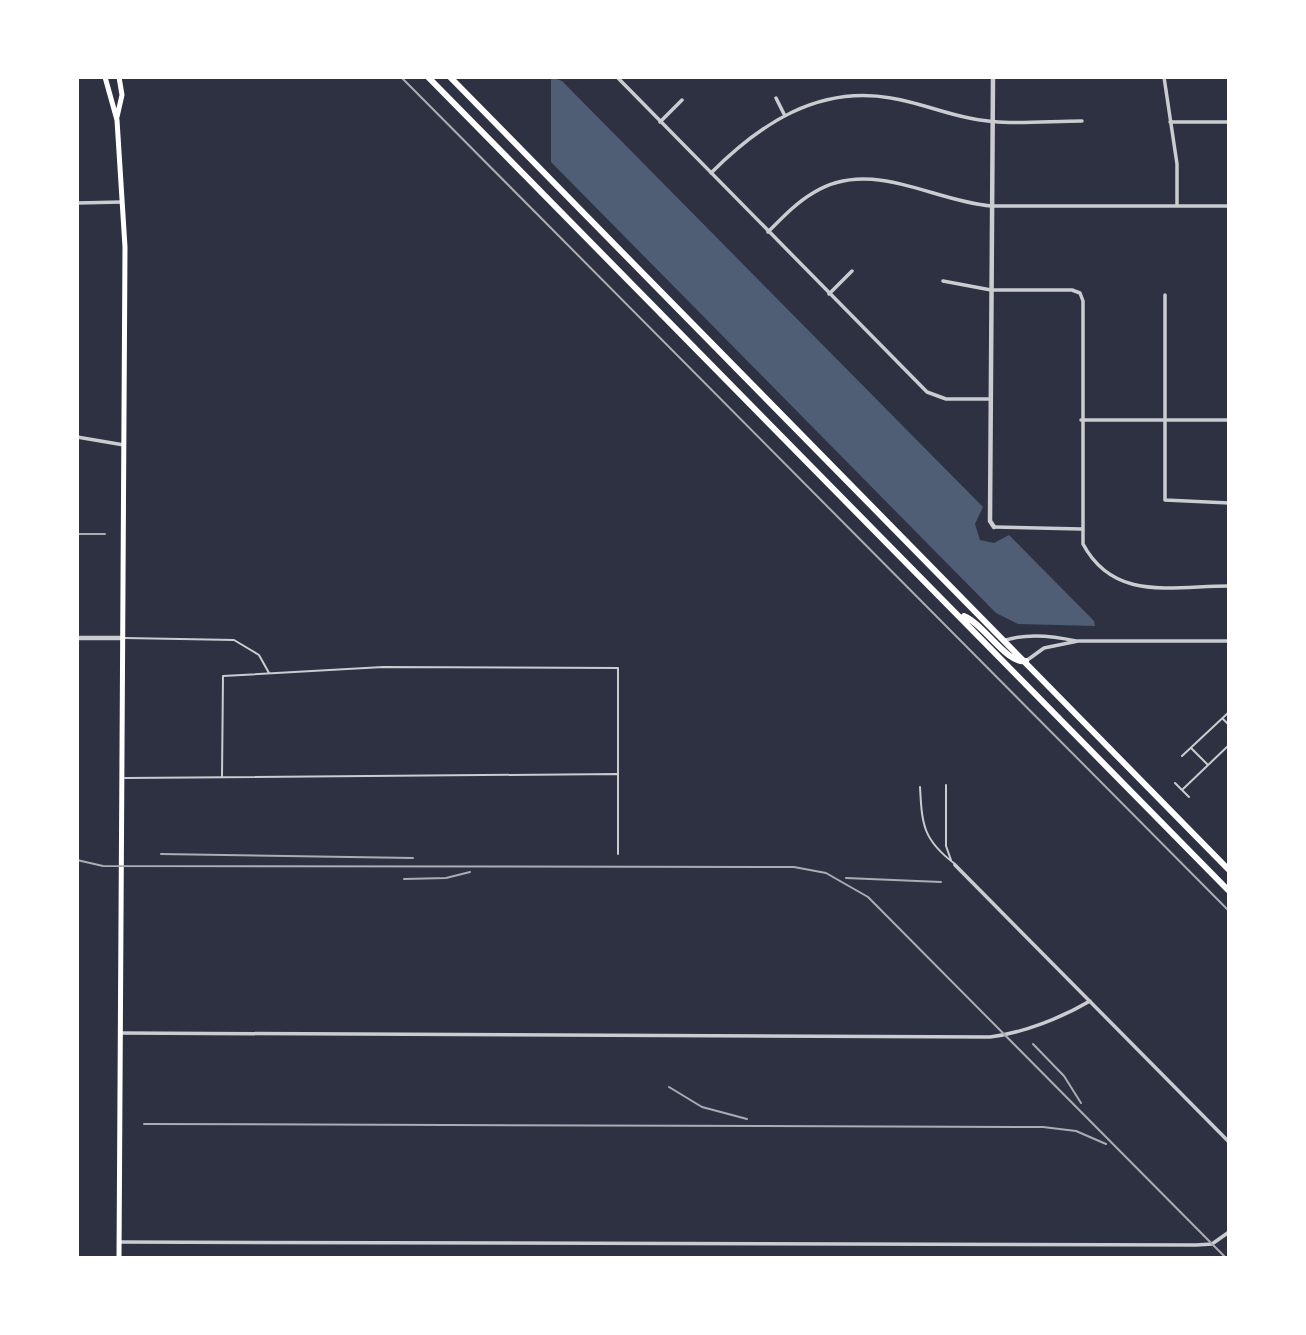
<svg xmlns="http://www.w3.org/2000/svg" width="1306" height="1335" font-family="Raleway,sans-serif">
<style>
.water{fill:#4f5d75}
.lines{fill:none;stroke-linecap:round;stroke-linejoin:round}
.service{stroke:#caccd0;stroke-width:2}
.minor{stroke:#caccd0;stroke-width:3.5}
.tertiary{stroke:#caccd0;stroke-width:4.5}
.primary{stroke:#fff;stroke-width:5}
.trunk{stroke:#fff;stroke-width:6}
.rail{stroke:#abadb3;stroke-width:2}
</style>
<rect width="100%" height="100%" fill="#2d3142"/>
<path class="water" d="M551 77 562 81 983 507 975 524 980 540 994 543 1009 535 1094 621 1095 626 1018 624 996 613 551 162Z"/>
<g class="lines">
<path class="service" d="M125 638 234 640 259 655 269 673
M1223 719 1229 725
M1191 748 1207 764
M1182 756 1229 712
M222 777 223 676 383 667 618 668V854
M125 778 617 774
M1175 783 1189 797
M946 785V846L951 860
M920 787C922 825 923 840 955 864
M1182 790 1229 745"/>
<path class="minor" d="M617 77 927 392 946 399H990
M1164 77 1177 164V206
M776 98 784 114
M660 122 682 100
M1170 122H1229
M711 173C760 124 818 85 891 98 917 102 943 113 969 118 1005 126 1045 121 1082 121
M77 203 122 202
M768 232C782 218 796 203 813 193 870 157 932 201 991 206H1229
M943 281 991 290H1072L1080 293 1083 301V544C1114 602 1172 586 1229 586
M829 294 852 271
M1165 295V500L1229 503
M1081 420H1229
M77 437 124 445
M994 527 1081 529
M1006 640C1028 633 1054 636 1076 641
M1026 661 1044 648 1078 641H1229
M955 865 1229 1142
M120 1033 990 1037C1023 1033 1061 1018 1090 1001
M119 1242 1196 1245 1212 1244 1229 1232"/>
<path class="tertiary" d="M993 77 990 521 994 527
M77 638H122"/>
<path class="primary" d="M105 77 117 120 125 247 119 1258
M117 117 122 95 119 77"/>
<path class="trunk" d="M428 77 1229 891
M450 77 1229 870
M964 616C984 624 1007 665 1026 661"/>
<path class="rail" d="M401 77 1229 911
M77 534H105
M161 854 413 858
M77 860 103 866 794 867 826 873 868 897 1226 1258
M846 878 941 882
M404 879 446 878 470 872
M1033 1044 1064 1076 1081 1103
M669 1087 702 1107 747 1119
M144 1124 1043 1127 1076 1131 1106 1144"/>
</g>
<rect width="1306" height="1335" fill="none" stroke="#ffffff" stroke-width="158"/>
</svg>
